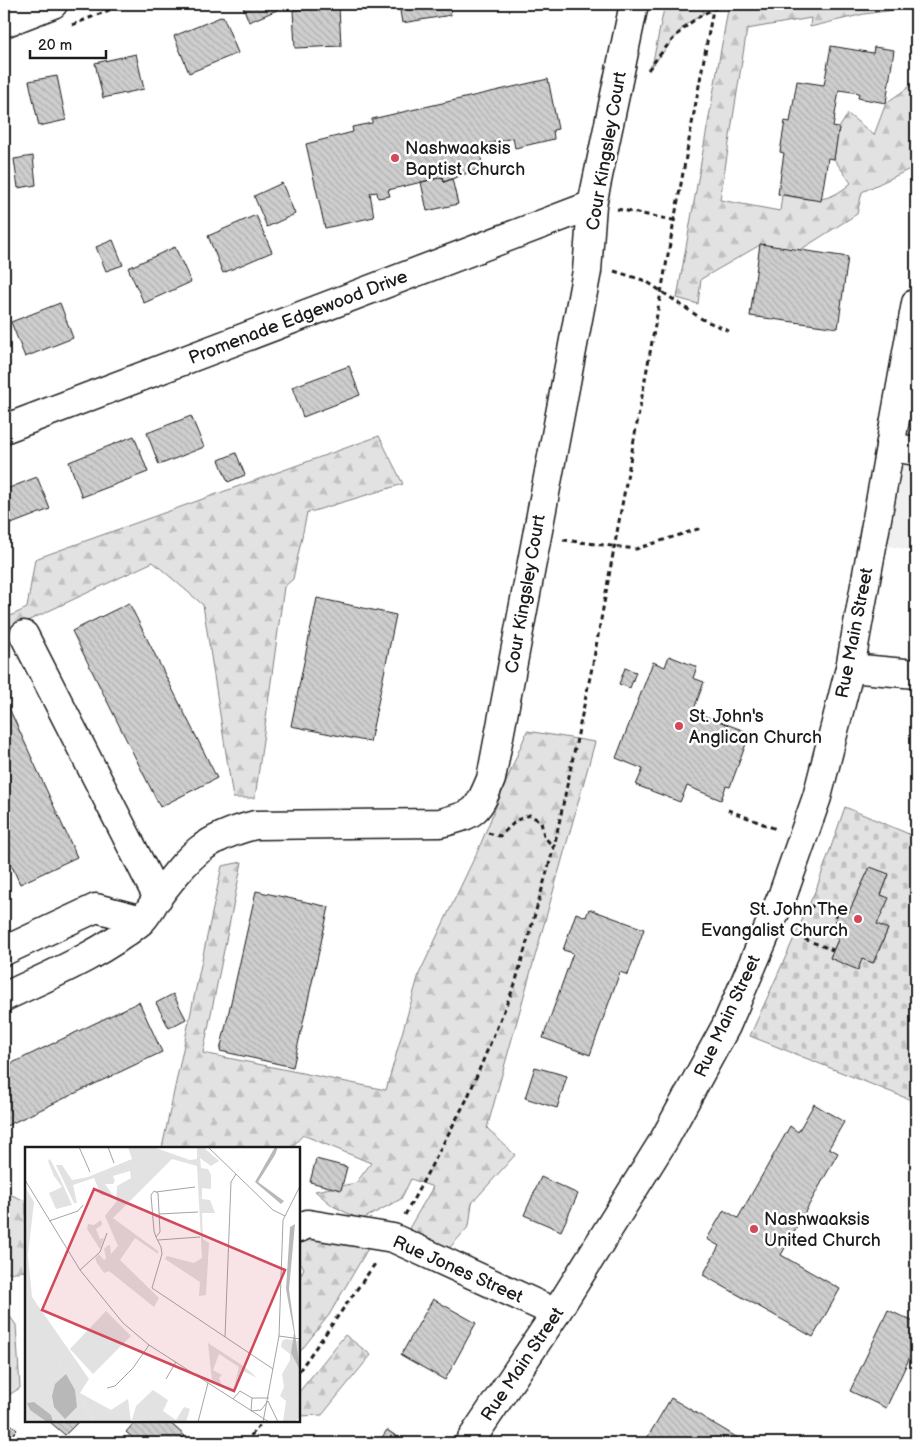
<svg xmlns="http://www.w3.org/2000/svg" width="920" height="1447" font-family="'Balsamiq Sans',sans-serif">
<style>
.built{fill:#f0f0f0}
.forest{fill:url(#forest-firs);stroke:#7f7f7f}
.cemetery{fill:url(#cemetery-stones);stroke:#7f7f7f;fill-rule:evenodd}
.building{fill:url(#building-back-hatch);stroke:#1c1c1c}
.lines{fill:none;stroke-linecap:round;stroke-linejoin:round}
.minor-casing{stroke:#1c1c1c;stroke-width:31}
.major-casing{stroke:#1c1c1c;stroke-width:31}
.path{stroke:#1c1c1c;stroke-width:3;stroke-dasharray:5 4;stroke-linecap:butt}
.minor{stroke:#fff;stroke-width:28}
.major{stroke:#fff;stroke-width:28}
.poi-dot{fill:#d1495b;stroke:#fff;stroke-width:2}
.labels{text-anchor:middle;stroke-width:5;stroke-linejoin:round;paint-order:stroke}
.poi-label{font-size:18px;fill:#1c1c1c;stroke:#fff;text-anchor:start}
.street-label{font-size:18px;fill:#1c1c1c;stroke:#fff}
.inset-road{fill:none;stroke:#a4a4a4;stroke-width:1}
.view{fill:#d1495b;fill-opacity:0.15;stroke:#d1495b;stroke-width:2.5}
.inset-edge{fill:none;stroke:#1c1c1c;stroke-width:2.5}
</style>
<defs>
<pattern id="forest-firs" width="22" height="20" patternUnits="userSpaceOnUse" patternTransform="scale(1.25)"><rect width="22" height="20" fill="#e2e2e2"/><path d="M5 1l3.5 6h-7zM16 11l3.5 6h-7z" fill="#c1c1c1"/></pattern>
<pattern id="cemetery-stones" width="16" height="16" patternUnits="userSpaceOnUse" patternTransform="scale(1.25)"><rect width="16" height="16" fill="#e2e2e2"/><path d="M2 7V4a2 2 0 0 1 4 0v3zM10 15v-3a2 2 0 0 1 4 0v3z" fill="#c1c1c1"/></pattern>
<pattern id="building-back-hatch" width="6" height="6" patternUnits="userSpaceOnUse" patternTransform="scale(1.25)"><rect width="6" height="6" fill="#cecece"/><path d="M-1 5l2 2M0 0l6 6M5-1l2 2" fill="none" stroke="#b0b0b0"/></pattern>
</defs>
<rect width="100%" height="100%" fill="#fff"/>
<filter id="ink" filterUnits="userSpaceOnUse"><feTurbulence type="fractalNoise" baseFrequency=".02" numOctaves="2"/><feDisplacementMap in="SourceGraphic" scale="10" xChannelSelector="R" yChannelSelector="G"/><feConvolveMatrix kernelMatrix="1 2 1 2 8 2 1 2 1" color-interpolation-filters="sRGB"/></filter>
<g filter="url(#ink)">
<path class="built" d="M916 303V551L872 543Z"/>
<path class="forest" d="M665 4H704L703 14 685 25 652 66Z
M729 4H883L894 10 864 14 810 27 811 18 747 29 720 200 780 211 782 195C812 200 826 205 851 183L834 159 839 128 848 114 874 135 886 103 916 82V128L910 169 862 192 857 214 800 250 760 245 701 279 698 304 677 298Z
M379 436 403 484 307 513 293 579 284 587 255 798H233L203 605 153 562 4 632V619L27 608 35 559Z
M527 731 595 742 487 1128 515 1155 472 1203 469 1226 445 1253 404 1237 433 1187 411 1179 401 1199 361 1220 333 1206 315 1191 356 1183 371 1163 303 1135 291 1148H162L222 866 242 862 203 1053 386 1090 419 974 479 848Z
M4 1192 26 1201V1271L4 1273Z
M318 1234 370 1245 329 1315 299 1353V1279L304 1268 299 1260V1242Z
M4 1308 16 1325 20 1388 4 1398Z
M345 1335 371 1355 322 1415 299 1416V1392Z"/>
<path class="cemetery" d="M845 807 916 837V1102L750 1036 817 887ZM870 867 889 875 881 895 888 898 877 924 888 929 874 963 862 959 858 969 830 957 844 926 835 922 839 911 848 914Z"/>
<path class="building" d="M242 4H275L277 10 249 22Z
M399 4H449L451 15 402 23Z
M339 7 341 46 295 48 293 10Z
M223 16 238 53 189 73 174 36Z
M831 46 873 53 874 47 894 50 886 103 858 98 859 93 839 90 833 127 839 128 834 159 828 158 821 201 778 194 784 153 780 152 785 121 790 122 797 81 824 85Z
M136 54 144 89 103 98 95 63Z
M57 76 66 120 39 126 29 81Z
M548 79 558 129 553 130 554 139 515 148 513 138 478 146 483 167 444 182 443 177 388 190 390 196 378 198 377 192 370 193 374 217 325 228 306 144 353 132 352 127 372 123V119Z
M33 156 36 185 18 188 14 159Z
M443 177 444 182 452 179 458 204 427 211 421 182Z
M282 183 295 214 267 227 254 196Z
M256 215 272 252 223 273 208 236Z
M113 240 123 265 106 271 96 247Z
M760 244 848 257 838 328 750 316Z
M175 247 191 282 144 303 128 268Z
M60 303 73 338 25 357 11 322Z
M349 366 360 395 303 417 292 387Z
M191 416 204 447 159 465 147 433Z
M134 436 148 472 82 497 69 462Z
M236 453 245 475 228 482 219 460Z
M37 477 50 509 6 526 4 520V490Z
M317 598 396 615 370 742 291 726Z
M129 603 217 778 160 807 72 631Z
M669 656 697 667 693 678 704 682 691 717 695 718 697 713 750 733 730 787 726 786 721 800 687 786 680 802 636 785 643 769 616 758 653 662 665 667Z
M625 668 636 672 630 688 619 684Z
M4 697 77 857 20 884 4 849Z
M916 765V786L911 785Z
M870 867 889 874 881 895 889 898 877 924 888 929 873 963 862 959 858 970 830 958 844 926 835 922 839 910 848 914Z
M256 891 329 907 293 1067 220 1051Z
M589 909 644 929 628 975 620 972 590 1055 543 1038 573 953 563 950 576 913 586 917Z
M173 994 186 1019 169 1028 156 1003Z
M139 1002 162 1052 4 1127V1067Z
M535 1067 567 1076 557 1108 525 1098Z
M814 1104 844 1122 829 1148 838 1153 781 1255 840 1289 813 1337 703 1275 719 1246 707 1239 724 1210 738 1218 790 1126 798 1132Z
M316 1159 347 1167 341 1190 310 1182Z
M541 1177 578 1194 561 1231 524 1215Z
M433 1299 476 1323 445 1380 401 1355Z
M888 1310 916 1323V1344L886 1408 850 1391Z
M671 1398 743 1441 742 1443H644Z
M4 1417 17 1430 4 1443Z
M49 1421H79L65 1435Z
M129 1421H168L185 1436 178 1443H138L126 1432 133 1424Z
M387 1430 407 1443H378Z"/>
<g class="lines">
<defs>
<path id="minor" d="M4 23 53 4
M4 429 592 205
M890 447 916 451
M24 635 158 898
M850 668 916 674
M4 951 96 908 142 920
M4 997C50 975 100 955 140 922 148 915 153 903 160 894 191 854 204 838 255 825L440 823C476 814 477 813 491 779L587 271 592 205 634 4
M299 1228 308 1224 393 1238 556 1313"/>
<path id="major" d="M469 1443 556 1313 664 1140 726 1026 783 894 817 797 850 668 916 303"/>
</defs>
<use href="#minor" class="minor-casing"/>
<use href="#major" class="major-casing"/>
<path class="path" d="M72 25 124 4
M648 70C672 39 688 17 726 4
M617 209 673 220
M614 271 646 281 702 319 729 331
M563 540 636 549 701 528
M728 810 776 829
M488 833 500 836 517 820 530 815 541 822 544 836 553 847
M809 905 837 916
M796 936 833 950
M405 1215 467 1099 515 984 554 847 593 663 714 4
M299 1371 377 1261
M245 1443 263 1421"/>
<use href="#minor" class="minor"/>
<use href="#major" class="major"/>
</g>
</g>
<g class="poi-dot">
<circle cx="395" cy="158" r="5"/>
<circle cx="679" cy="726" r="5"/>
<circle cx="858" cy="919" r="5"/>
<circle cx="754" cy="1229" r="5"/>
</g>
<g class="labels">
<g class="poi-label">
<text x="405" y="154">Nashwaaksis<tspan x="405" dy="21">Baptist Church</tspan></text>
<text x="689" y="722">St. John's<tspan x="689" dy="21">Anglican Church</tspan></text>
<text x="848" y="915" text-anchor="end">St. John The<tspan x="848" dy="21">Evangalist Church</tspan></text>
<text x="764" y="1225">Nashwaaksis<tspan x="764" dy="21">United Church</tspan></text>
</g>
<g class="street-label">
<text transform="translate(606 151) rotate(-80)" y="6">Cour Kingsley Court</text>
<text transform="translate(298 317) rotate(-21)" y="6">Promenade Edgewood Drive</text>
<text transform="translate(525 594) rotate(-80)" y="6">Cour Kingsley Court</text>
<text transform="translate(854 633) rotate(-79)" y="6">Rue Main Street</text>
<text transform="translate(727 1016) rotate(-65)" y="6">Rue Main Street</text>
<text transform="translate(458 1269) rotate(24)" y="6">Rue Jones Street</text>
<text transform="translate(522 1364) rotate(-56)" y="6">Rue Main Street</text>
</g>
</g>
<g transform="translate(25 1147)">
<rect width="275" height="275" fill="#fff"/>
<path d="M103 0H128L165 13 172 12V0H178L194 14 186 19 175 11 176 21 183 22 186 28V42L177 41V52L185 53 190 66H177L178 92 184 96 181 148 174 149 175 135 140 112 142 109 169 116 177 111 172 19 147 12 88 71 133 104V107L110 91 95 113 134 151 129 160 84 124 79 126 72 116 70 111 74 107 79 113 81 111 79 102 82 99 85 98 86 107 93 99 80 69 91 55 92 39 106 31 105 24 88 29 90 34 88 37H80L89 50 76 48 69 31 48 38 52 56H49L31 18H37L47 33 63 30 107 12ZM25 12 35 31 47 58 31 62 24 46 37 40 29 29 23 14ZM0 40 9 55 3 108 7 150 64 232 55 246 86 263 103 252 106 275H69L33 215 5 263 22 275H0ZM76 73 77 78 71 82 75 92 79 91 75 102 62 82 63 77 69 78ZM261 192 274 194 275 198V271L268 275H258L261 254 255 249 259 240 257 227 265 213V207L256 200 257 194ZM183 196 220 220 232 231 218 224 209 240 214 220 194 207 188 223 197 228 194 231 198 241 187 234Z" fill="#e2e2e2"/>
<path d="M8 208H25L33 215 69 275H22L5 263 2 256Z" fill="#e2e2e2"/>
<path d="M81 164 106 189 68 227 45 202Z" fill="#e2e2e2"/>
<path d="M128 243 143 253 138 264 151 273 159 260 165 262 161 275 107 273 111 259Z" fill="#e2e2e2"/>
<path d="M250 0H253L250 8 233 35 259 54 256 57 230 35ZM270 77 264 142 275 223 266 206 269 186 261 142 265 80ZM41 227 50 243 52 260 40 272 29 260 27 249 30 237ZM9 255 26 268 28 275H22L5 263 2 256Z" fill="#b8b8b8"/>
<path class="inset-road" d="M54 0 65 25M83 0 89 16M183 0 248 63 260 69M0 33 55 123 98 176 124 198 244 275M131 45 170 40M134 67 173 65M24 74 53 64 58 58M131 90 135 85 133 46 129 44 126 48 129 84 131 90 136 100 137 107 127 141 248 222M133 93 175 90M55 123 75 105 82 86M254 189 275 192M200 190 206 35 211 27M141 232 151 215M82 241 90 239 108 221 124 198M208 252 215 244 227 251M243 254 253 275M226 264 227 251H244M226 264 236 263 243 254M173 275 183 236M238 275 254 189 258 73 275 39"/>
<path class="view" d="M69 42 260 123 209 244 17 163Z"/>
<rect width="275" height="275" class="inset-edge"/>
</g>
<rect width="920" height="1447" fill="none" stroke="#fff" stroke-width="20"/>
<rect x="10" y="10" width="900" height="1427" fill="none" stroke="#1c1c1c" stroke-width="2" filter="url(#ink)"/>
<path d="M30 50v8h76v-8" fill="none" stroke="#1c1c1c" stroke-width="2.5"/>
<text x="38" y="50" font-size="15" fill="#1c1c1c" stroke="#ffffff" stroke-width="4" paint-order="stroke">20 m</text>
</svg>
